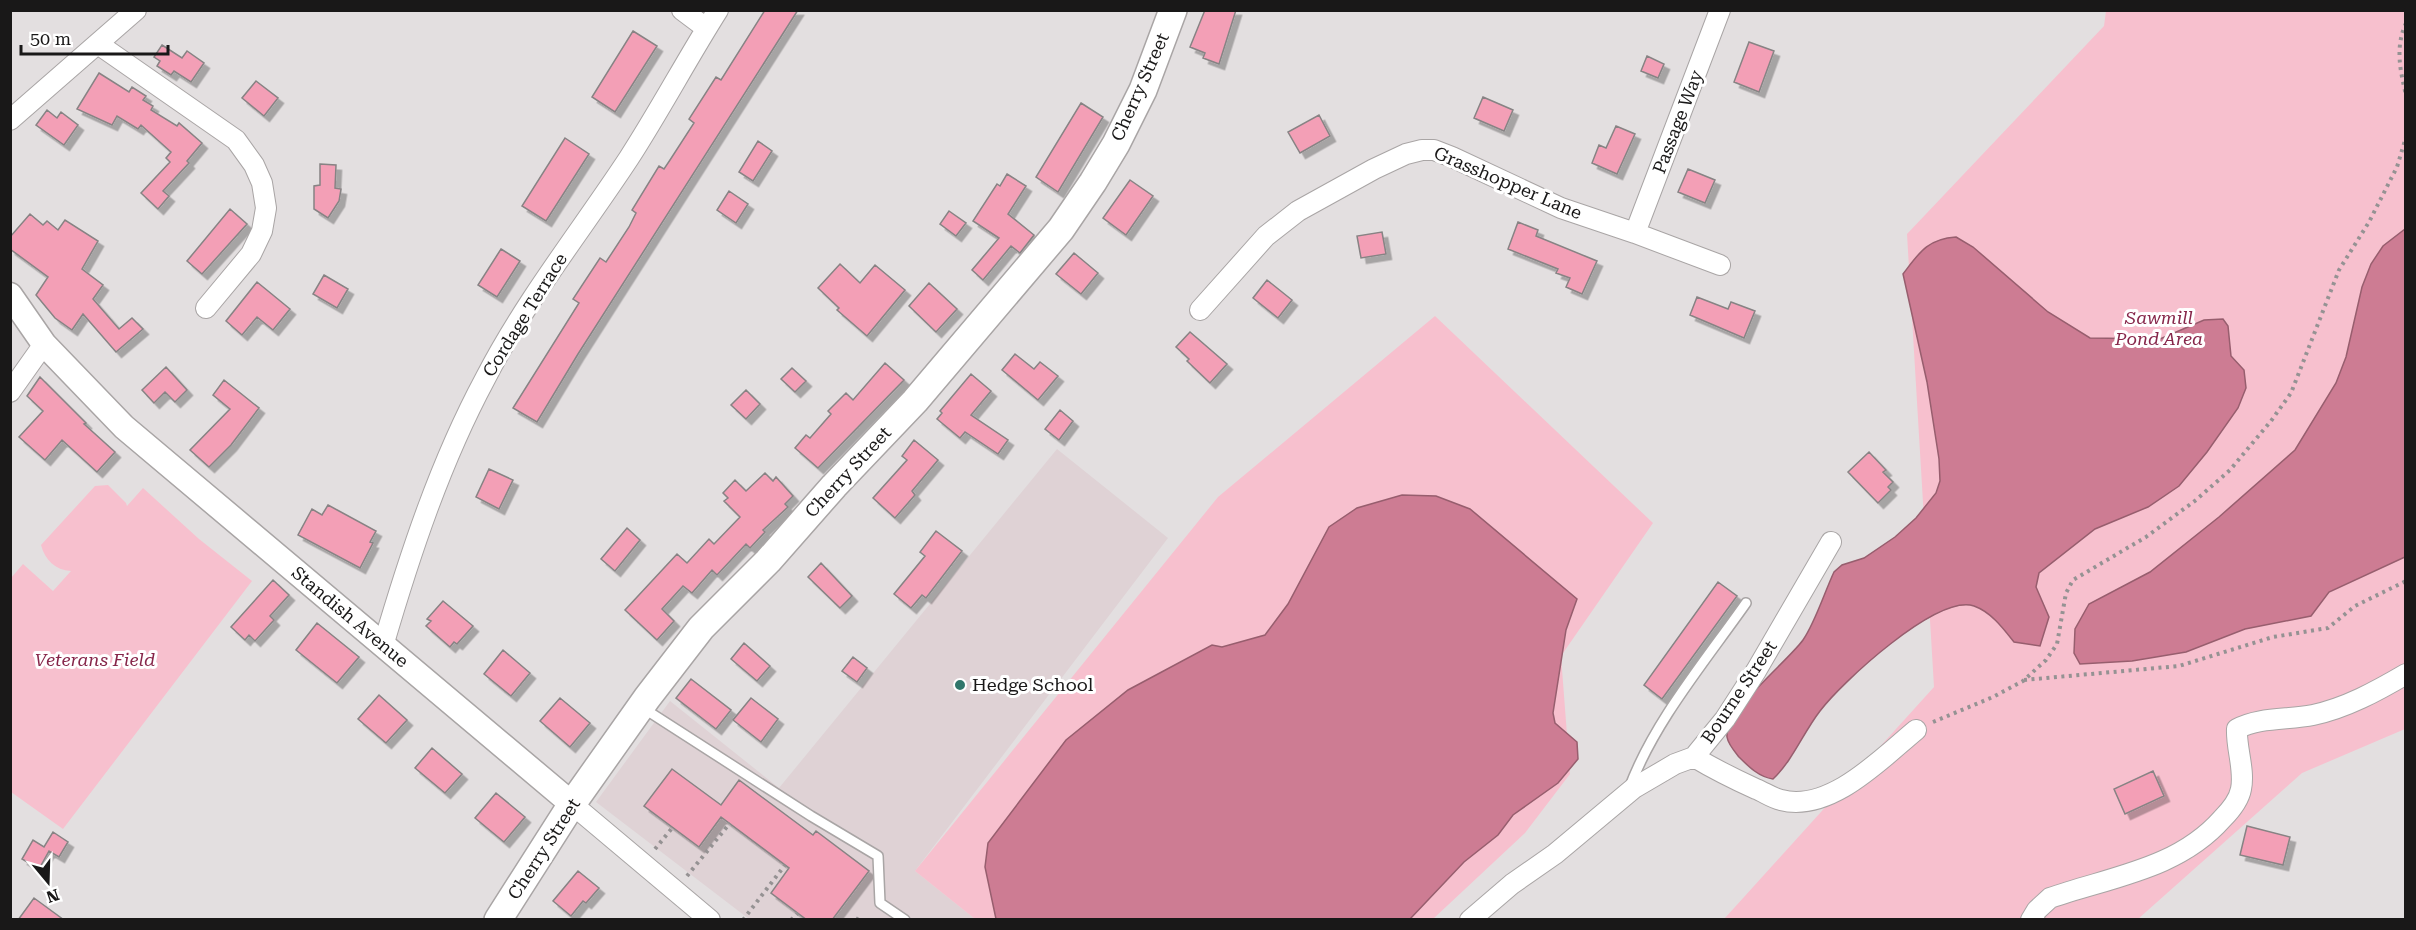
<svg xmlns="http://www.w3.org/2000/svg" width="2416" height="930" font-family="'Roboto Serif',serif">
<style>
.built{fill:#dfd2d5}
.green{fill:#f7c0ce}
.water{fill:#cd7c93;stroke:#975e6e;stroke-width:1.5}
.building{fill:#f39fb6;stroke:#878384;stroke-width:1.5;filter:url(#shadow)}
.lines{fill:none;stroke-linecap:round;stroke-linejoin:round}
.service-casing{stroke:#a9a5a5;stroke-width:12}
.minor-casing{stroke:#a9a5a5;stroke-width:22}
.tertiary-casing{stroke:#a9a5a5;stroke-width:27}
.secondary-casing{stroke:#a9a5a5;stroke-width:30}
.path{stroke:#959293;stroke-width:4;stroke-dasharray:3 4.5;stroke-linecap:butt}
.service{stroke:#fff;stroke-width:9}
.minor{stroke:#fff;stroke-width:20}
.tertiary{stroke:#fff;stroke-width:24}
.secondary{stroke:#fff;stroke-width:27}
.poi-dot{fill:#30766b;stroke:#fff;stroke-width:2}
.labels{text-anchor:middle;stroke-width:6;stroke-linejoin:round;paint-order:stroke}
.street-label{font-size:18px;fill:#191818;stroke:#fff}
.park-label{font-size:18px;font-style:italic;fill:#86264a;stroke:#fff}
.poi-label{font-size:18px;fill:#191818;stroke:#fff;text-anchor:start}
</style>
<defs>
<filter id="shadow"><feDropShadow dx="5.5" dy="5.5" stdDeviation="0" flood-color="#0004"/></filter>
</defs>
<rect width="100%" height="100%" fill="#e3dfe0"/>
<path class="built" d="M1057 449 1168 538 915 871 975 919H749L596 802 670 701 779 788Z"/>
<path class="green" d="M2106 11H2405V729L2302 773 2138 919 1726 920 1725 918 1934 687 1907 234 2104 26Z
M1435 316 1653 523 1561 656 1570 774 1525 833 1433 919H975L915 871 1218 497Z
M108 485 126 503 127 506 143 488 199 539 252 581 63 829 11 792V578L23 564 53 591 71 571C55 570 45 560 41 545L95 486Z"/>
<path class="water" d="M2405 229V557L2329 592 2311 616 2245 629 2186 652 2132 661 2080 664 2074 653 2075 629 2089 604 2150 572 2219 517 2295 450 2336 383 2346 357 2362 287 2371 264 2383 246Z
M1956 237 1973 247 2048 312 2090 338 2160 339 2204 320 2223 319 2228 326 2231 356 2244 370 2246 388 2238 408 2207 452 2179 486 2148 507 2095 529 2039 573 2036 587 2049 617 2040 646 2014 642C2003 628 1991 612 1974 606 1937 594 1841 683 1820 711 1803 733 1793 760 1773 779 1759 777 1749 767 1739 757 1735 752 1728 744 1727 737 1725 711 1788 661 1803 640 1815 623 1825 591 1834 572L1842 565 1864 558 1895 537 1916 518 1936 493 1940 481 1939 459 1927 382 1903 274C1919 253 1927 239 1956 237Z
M1402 495 1436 496 1470 509 1577 599 1566 630 1553 713 1555 723 1577 742 1578 759 1558 783 1513 815 1498 835 1464 862 1410 919H996L985 867 988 843 1066 740 1128 690 1212 645 1222 647 1265 635 1288 604 1329 527 1357 508Z"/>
<path class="building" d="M765 10H798L578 354 537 422 513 408 579 303 573 299 600 258 606 262 629 227 636 213 632 210 659 166 664 169 670 160 694 123 689 119 716 77 721 80Z
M1205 10H1236L1219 64 1203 58 1205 53 1190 47Z
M633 31 657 46 615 112 592 97Z
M1749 42 1774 51 1759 92 1734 82Z
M162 45 182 58 187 51 204 63 191 82 174 71 171 75 157 66 160 61 154 57Z
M1647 56 1664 64 1658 78 1641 71Z
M99 73 129 92 132 87 146 96 143 100 153 106 151 110 177 126 179 123 202 143 187 161 189 163 163 191 169 196 158 209 141 193 170 162 166 158 171 152 141 125 138 129 117 116 112 125 77 109Z
M256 81 278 98 264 116 242 98Z
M1483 97 1513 110 1504 131 1474 118Z
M1081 103 1103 117 1058 192 1036 177Z
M47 110 57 118 61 112 78 125 64 145 36 125Z
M1319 115 1330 136 1300 153 1288 132Z
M1616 126 1635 134 1617 174 1592 163 1599 145 1606 148Z
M565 138 589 154 546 221 522 206Z
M758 141 772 151 753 181 739 172Z
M320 164 336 165 335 188 341 189 339 201 328 218 314 209V186L320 185Z
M1688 169 1715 180 1705 203 1678 192Z
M1007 174 1026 186 1008 214 1034 235 1020 253 1011 246 983 280 972 270 999 238 973 221 997 184 1000 186Z
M1130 180 1153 196 1126 235 1103 218Z
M729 191 748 204 736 223 717 210Z
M230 209 247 224 202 274 187 261Z
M949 211 966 223 956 236 940 224Z
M30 214 43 225 47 221 58 230 65 220 98 241 82 269 103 285 93 299 119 329 132 318 143 329 116 352 83 314 72 330 55 318 36 295 48 277 10 249V237Z
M1518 222 1538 230 1536 236 1597 261 1582 294 1566 287 1570 278 1556 273 1558 269 1508 249Z
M1382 232 1386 254 1361 258 1357 236Z
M501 249 520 261 497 297 478 285Z
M1074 253 1098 273 1081 294 1056 274Z
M840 264 860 283 875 265 905 290 867 336 837 310 839 308 818 288Z
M324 275 348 289 337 308 313 294Z
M1267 280 1292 300 1278 318 1253 298Z
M257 282 290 309 273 330 257 317 242 335 226 321Z
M929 283 957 309 936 332 909 306Z
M1697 297 1728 309 1731 302 1755 311 1744 338 1690 315Z
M1190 332 1227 364 1210 383 1187 361 1189 359 1176 347Z
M1015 354 1034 369 1040 362 1058 376 1038 400 1002 370Z
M885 363 904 380 818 468 795 448 806 435 810 438 831 414 828 411 846 393 853 400Z
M166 367 187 390 175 402 165 392 154 403 142 390Z
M792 368 806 381 795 392 781 379Z
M971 374 991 391 971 415 1008 440 998 454 965 432 960 438 937 419 942 413 940 411Z
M40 377 86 423 84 424 115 452 97 472 62 440 45 460 19 437 43 411 27 396Z
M224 380 259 408 231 445 209 467 190 450 230 409 213 395Z
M746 390 760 404 746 419 731 405Z
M1060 410 1073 421 1059 440 1045 429Z
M914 440 938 460 912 491 915 495 895 518 873 498 907 460 902 456Z
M1869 452 1886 470 1883 472 1893 482 1888 487 1891 490 1878 503 1848 472Z
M489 469 513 480 499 509 476 497Z
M765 473 773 481 776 477 793 496 785 504 788 507 763 530 765 532 750 548 746 544 717 575 712 570 692 593 683 586 662 609 674 621 657 640 625 610 677 554 687 563 709 539 714 544 740 517 724 501 728 498 723 493 735 480 746 491Z
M328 505 376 531 370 542 373 543 360 568 298 535 312 509 322 515Z
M627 528 640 540 615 571 601 559Z
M936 531 962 551 926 598 922 595 911 608 894 594 925 556 920 552Z
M821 563 852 596 840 608 808 577Z
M273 580 289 595 270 616 274 620 255 641 249 635 245 640 231 627Z
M1718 582 1737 596 1662 699 1644 685Z
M443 601 473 626 457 644 454 642 450 647 426 626 431 621 427 619Z
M317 623 359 657 337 683 296 650Z
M744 643 770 666 757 681 731 659Z
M503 650 530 673 511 696 484 674Z
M853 657 867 668 857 682 842 671Z
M691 679 731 710 716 729 676 698Z
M379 695 407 720 386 743 358 719Z
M560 698 590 723 570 747 540 721Z
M751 698 778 719 761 742 733 720Z
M432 748 462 774 445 793 415 768Z
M672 769 721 805 739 780 813 835 816 831 869 871 832 920H807L771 893 789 868 721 817 699 847 644 806Z
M2153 771 2164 796 2125 814 2114 789Z
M496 793 525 817 504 842 475 818Z
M2247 826 2290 837 2283 865 2240 855Z
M53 832 68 842 59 857 49 851 39 869 22 859 33 840 44 847Z
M578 871 599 888 586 903 583 901 571 916 553 901Z
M34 898 64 920H18Z"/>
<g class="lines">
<defs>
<path id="service" d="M643 708 811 816 878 856 880 903 905 920
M1629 789C1653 723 1706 660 1746 603"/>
<path id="minor" d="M682 10 706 28
M98 44 236 140 254 165 262 183 266 208 262 231 251 254 206 308
M10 120 136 10
M1635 233 1720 10
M1200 310 1266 236 1298 211 1374 169 1406 154 1422 150H1434L1452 157 1561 208 1635 233 1720 265
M10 392 44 344
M383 646C410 554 440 463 485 379 525 301 581 231 629 158 660 110 687 59 718 10
M1694 757C1714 769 1734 779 1756 789 1764 792 1772 798 1781 800 1830 813 1882 758 1916 730
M572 804 710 920
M1470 920 1512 884 1555 854 1634 788 1675 764 1694 757 1725 719 1756 671 1831 542
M2031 920 2037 910 2050 898C2110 877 2178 869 2222 819 2230 811 2239 800 2241 789 2245 770 2236 748 2237 729 2259 717 2288 720 2313 715 2346 708 2377 691 2406 674"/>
<path id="tertiary" d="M10 295 44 344 124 427 572 804"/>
<path id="secondary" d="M498 920 572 804 647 698 701 628 768 561 834 486 915 401 1061 229 1093 182 1116 144 1143 90 1173 10"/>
</defs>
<use href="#service" class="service-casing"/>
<use href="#minor" class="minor-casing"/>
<use href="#tertiary" class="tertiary-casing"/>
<use href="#secondary" class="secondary-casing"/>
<path class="path" d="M2406 23C2395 47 2400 70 2406 95
M2024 680 2179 666 2273 637 2328 628 2355 606 2406 581
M1933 722 1993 697 2023 681 2046 660 2057 644 2066 593 2073 580 2146 537 2196 500 2230 470 2271 421 2291 393 2339 270 2369 222 2397 167 2406 137
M655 849 673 827
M687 876 730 823
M743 920 785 865
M791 920 798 913
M857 920 860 915"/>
<use href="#service" class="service"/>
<use href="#minor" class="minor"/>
<use href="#tertiary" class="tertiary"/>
<use href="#secondary" class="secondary"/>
</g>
<circle class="poi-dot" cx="960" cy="685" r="6"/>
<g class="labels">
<g class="street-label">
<text transform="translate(1140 87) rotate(-66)" y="6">Cherry Street</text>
<text transform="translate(1678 122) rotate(-69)" y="6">Passage Way</text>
<text transform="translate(1508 183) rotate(23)" y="6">Grasshopper Lane</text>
<text transform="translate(525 315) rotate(-58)" y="6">Cordage Terrace</text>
<text transform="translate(848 472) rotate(-47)" y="6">Cherry Street</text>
<text transform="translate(350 617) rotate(40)" y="6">Standish Avenue</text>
<text transform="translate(1739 692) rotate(-56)" y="6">Bourne Street</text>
<text transform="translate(544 849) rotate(-57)" y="6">Cherry Street</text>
</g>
<g class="park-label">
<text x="2159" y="324">Sawmill<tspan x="2159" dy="21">Pond Area</tspan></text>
<text x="95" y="666">Veterans Field</text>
</g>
<g class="poi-label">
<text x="972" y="691">Hedge School</text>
</g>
</g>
<rect width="2416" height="930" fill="none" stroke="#191818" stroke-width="24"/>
<g transform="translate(48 882) rotate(161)" stroke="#ffffff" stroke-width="4.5" paint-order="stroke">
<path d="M0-4.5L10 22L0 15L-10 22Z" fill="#191818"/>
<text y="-9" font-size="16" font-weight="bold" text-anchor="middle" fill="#191818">N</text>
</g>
<path d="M21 45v9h147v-9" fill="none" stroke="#191818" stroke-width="3"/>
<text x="30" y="45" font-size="18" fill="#191818" stroke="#ffffff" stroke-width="4.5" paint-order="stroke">50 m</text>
</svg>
